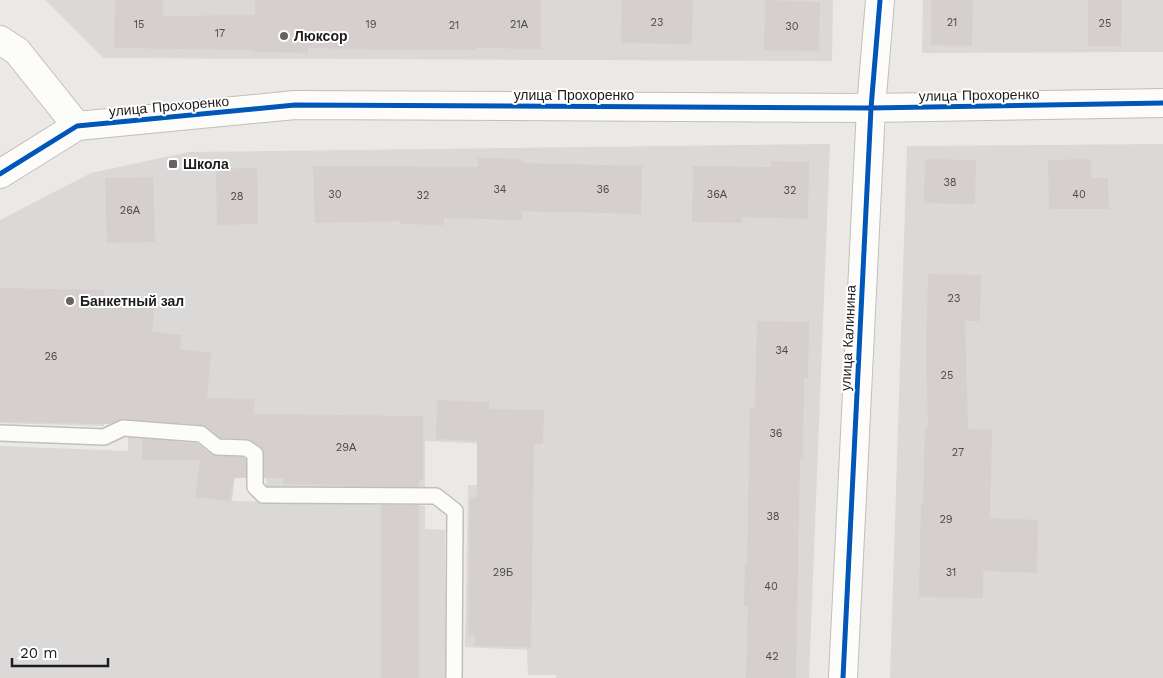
<svg xmlns="http://www.w3.org/2000/svg" width="1163" height="678" font-family="'Work Sans',sans-serif">
<style>
.residential{fill:#dbd8d8}
.building{fill:#d5d0ce}
.lines{fill:none;stroke-linecap:round;stroke-linejoin:round}
.lane-casing{stroke:#c1bfbe;stroke-width:18}
.street-casing{stroke:#c1bfbe;stroke-width:30}
.lane{stroke:#fcfcfb;stroke-width:15}
.street{stroke:#fcfcfb;stroke-width:28}
.cycleway-casing{stroke:#fff;stroke-width:8}
.cycleway{stroke:#0057b8;stroke-width:5}
.poi-dot{fill:#656463;stroke:#fff;stroke-width:2}
.labels{text-anchor:middle;stroke-width:4;stroke-linejoin:round;paint-order:stroke}
.number-label{font-size:11px;fill:#4c4b4a}
.poi-label{font-size:14px;font-weight:bold;fill:#1d1d1d;stroke:#fff;text-anchor:start}
.street-label{font-size:14px;fill:#1d1d1d;stroke:#fff}
</style>
<rect width="100%" height="100%" fill="#ece8e6"/>
<path class="residential" d="M45 0H833L832 61 103 58Z
M923 0H1163V52L922 53Z
M830 144 809 678H556V675H528L527 650 465 647 468 485 513 484 514 445 425 441V489L266 487 267 437 216 436V412L177 408 175 427 104 422V426L0 423V220L91 173 188 152Z
M1163 144V678H890L907 146Z
M128 433 178 436V449L237 457 232 501 425 506V529L445 530 446 678H0V446L128 451Z"/>
<path class="building" d="M115 0H163V16L255 15V0H541V49L475 48V50H396L308 48V53L254 52V50L114 48Z
M622 0H693L692 44 621 43Z
M765 0 820 2 819 51 764 50Z
M931 0H973L972 46 931 45Z
M1088 0H1122L1121 46H1088Z
M478 158 523 159V163L642 166 641 214 522 211V220L444 218V225L400 224 401 221 315 223 313 166 478 167Z
M925 159 976 160 975 204 924 203Z
M1091 159V178H1108L1109 209H1049L1048 160Z
M772 161 809 162 808 219 742 217V223L692 222 693 166 771 167Z
M257 168 258 224 217 225 216 169Z
M153 177 155 242 107 243 105 178Z
M928 274 981 275 980 321H965L968 429 992 430 990 518 1038 520 1037 573 983 571V598L919 597 921 503H923L925 428H928L926 354Z
M0 288 104 290V296L155 302 152 332 182 335 180 349 211 353 207 398 255 399 254 414 423 416V480H420L419 487 283 484V478H264V454L260 446 247 439 220 438 207 427 202 425 124 419 109 424 0 422Z
M757 321 809 322 808 378H804L803 459H800L796 678H746L748 606H744L745 565H747L750 407H755Z
M437 400 489 402V409L544 410 543 444H534L531 647 475 646V635H468L470 498 477 497V441L436 439Z
M142 439 197 443 211 454 216 456 243 457 246 459V478H234L230 501 195 497 200 460H142Z
M381 505H419V678H381Z"/>
<g class="lines">
<defs>
<path id="lane" d="M0 433 104 437 123 428 201 434 217 447 246 448 255 454V487L263 495 436 496 455 511 454 678"/>
<path id="street" d="M0 40 17 51 77 126
M0 174 77 126 295 105 871 108 1163 103
M843 678 871 108 880 0"/>
</defs>
<use href="#lane" class="lane-casing"/>
<use href="#street" class="street-casing"/>
<use href="#lane" class="lane"/>
<use href="#street" class="street"/>
<defs>
<path id="cycleway" d="M0 174 77 126 295 105 871 108 1163 103
M843 678 871 108 880 0"/>
</defs>
<use href="#cycleway" class="cycleway-casing"/>
<use href="#cycleway" class="cycleway"/>
</g>
<g class="poi-dot">
<circle cx="284" cy="36" r="5"/>
<rect x="168" y="159" width="10" height="10" rx="2.5"/>
<circle cx="70" cy="301" r="5"/>
</g>
<g class="labels">
<g class="number-label">
<text x="657" y="26">23</text>
<text x="952" y="26">21</text>
<text x="1105" y="27">25</text>
<text x="139" y="28">15</text>
<text x="371" y="28">19</text>
<text x="519" y="28">21А</text>
<text x="454" y="29">21</text>
<text x="792" y="30">30</text>
<text x="220" y="37">17</text>
<text x="950" y="186">38</text>
<text x="500" y="193">34</text>
<text x="603" y="193">36</text>
<text x="790" y="194">32</text>
<text x="335" y="198">30</text>
<text x="717" y="198">36А</text>
<text x="1079" y="198">40</text>
<text x="423" y="199">32</text>
<text x="237" y="200">28</text>
<text x="130" y="214">26А</text>
<text x="954" y="302">23</text>
<text x="782" y="354">34</text>
<text x="51" y="360">26</text>
<text x="947" y="379">25</text>
<text x="776" y="437">36</text>
<text x="346" y="451">29А</text>
<text x="958" y="456">27</text>
<text x="773" y="520">38</text>
<text x="946" y="523">29</text>
<text x="503" y="576">29Б</text>
<text x="951" y="576">31</text>
<text x="771" y="590">40</text>
<text x="772" y="660">42</text>
</g>
<g class="poi-label">
<text x="294" y="41">Люксор</text>
<text x="183" y="169">Школа</text>
<text x="80" y="306">Банкетный зал</text>
</g>
<g class="street-label">
<text x="574" y="100">улица Прохоренко</text>
<text transform="translate(979 95) rotate(-1)" y="5">улица Прохоренко</text>
<text transform="translate(169 106) rotate(-5)" y="5">улица Прохоренко</text>
<text transform="translate(848 338) rotate(-87)" y="5">улица Калинина</text>
</g>
</g>
<path d="M12 658v8h96v-8" fill="none" stroke="#1d1d1d" stroke-width="2.5"/>
<text x="20" y="658" font-size="15" fill="#1d1d1d" stroke="#ffffff" stroke-width="4" paint-order="stroke">20 m</text>
</svg>
